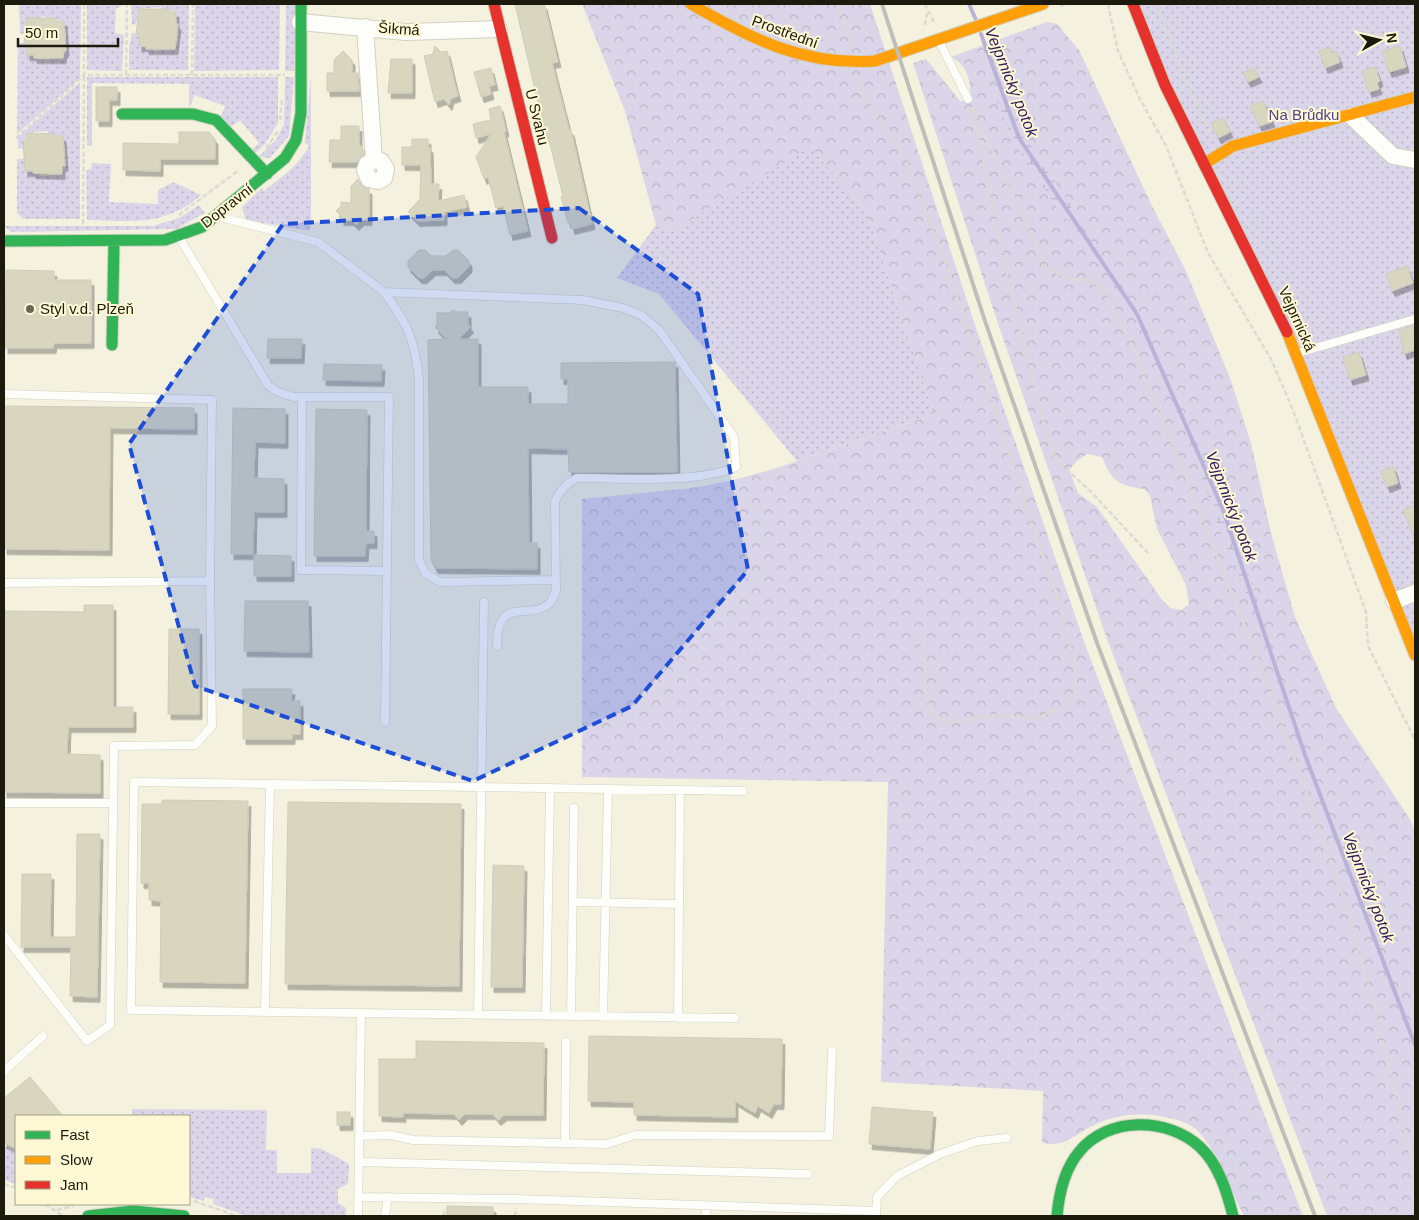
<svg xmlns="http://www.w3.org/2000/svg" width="1419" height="1220" font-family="Helvetica,sans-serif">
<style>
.grass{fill:url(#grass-dots)}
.forest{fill:url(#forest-crowns);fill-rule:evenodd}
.wetland{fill:url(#wetland-marsh)}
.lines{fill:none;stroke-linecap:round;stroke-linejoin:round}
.stream{stroke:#b9b3d8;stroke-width:4}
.building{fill:#d9d6c0;stroke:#ceccbc;filter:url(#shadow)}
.lane-casing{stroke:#d2d0c1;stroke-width:9}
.street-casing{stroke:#d2d0c1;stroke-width:18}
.fast-casing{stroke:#d2d0c1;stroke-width:13}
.slow-casing{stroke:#d2d0c1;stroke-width:13}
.jam-casing{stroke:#d2d0c1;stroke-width:13}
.path{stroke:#dbdad4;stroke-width:2.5;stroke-dasharray:5 2.5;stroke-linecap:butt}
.lane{stroke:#fdfdfa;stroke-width:8}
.street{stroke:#fdfdfa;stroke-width:16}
.fast{stroke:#30b455;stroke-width:11}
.slow{stroke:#ff9f0a;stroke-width:11}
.jam{stroke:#e5322d;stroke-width:11}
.rail{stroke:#bfbfb9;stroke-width:4}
.marked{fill:#1d4ed8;fill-opacity:0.2;stroke:#1d4ed8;stroke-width:4;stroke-dasharray:10 6;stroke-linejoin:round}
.poi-dot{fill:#686656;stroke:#fef9d4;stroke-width:2}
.labels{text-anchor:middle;stroke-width:4;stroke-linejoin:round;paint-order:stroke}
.street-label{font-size:15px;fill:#1c1a0d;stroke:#fef9d4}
.park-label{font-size:15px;fill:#51428c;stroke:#fef9d4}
.poi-label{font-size:15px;fill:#1c1a0d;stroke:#fef9d4;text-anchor:start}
.water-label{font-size:16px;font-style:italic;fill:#2f1b62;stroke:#fef9d4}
</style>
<defs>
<pattern id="grass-dots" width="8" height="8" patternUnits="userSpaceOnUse" patternTransform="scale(1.25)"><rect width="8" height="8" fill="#dad5e8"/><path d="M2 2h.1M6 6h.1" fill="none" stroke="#bab6c6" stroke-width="1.8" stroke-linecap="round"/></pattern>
<pattern id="forest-crowns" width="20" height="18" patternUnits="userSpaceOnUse" patternTransform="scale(1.25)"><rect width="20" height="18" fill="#dad5e8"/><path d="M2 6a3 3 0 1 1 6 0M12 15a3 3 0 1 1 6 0" fill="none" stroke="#bab6c6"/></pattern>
<pattern id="wetland-marsh" width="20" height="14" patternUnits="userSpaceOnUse" patternTransform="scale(1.25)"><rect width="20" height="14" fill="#dad5e8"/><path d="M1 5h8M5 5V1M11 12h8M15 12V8" fill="none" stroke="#bab6c6"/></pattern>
<filter id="shadow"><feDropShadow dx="3" dy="5.5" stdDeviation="0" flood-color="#0004"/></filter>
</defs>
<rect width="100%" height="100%" fill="#f4f2de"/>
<path class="grass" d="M19 4H81L80 78 17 134 18 43H27V55H34V58L49 60V58H63L64 51 66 50V33H64V21L42 16 41 18 25 25 24 34H20Z
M87 4H123L116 9 115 33 124 35 122 71 87 70Z
M131 4H189L188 70H129V46L132 33 139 34V46L153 49V51L175 49V42L178 41V24H176V12L161 9V7L139 9 136 24 132 25Z
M195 4H280L279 70 194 71Z
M286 4H296L294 71H285Z
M1133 4H1415V655L1286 328Z
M311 75V227L309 231 252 221 245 218 242 207 262 188 264 191C281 177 299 166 309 146L305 143Z
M87 77H278V123L265 144 254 154 251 150 259 143 240 120 231 127 221 117 225 106 194 95 191 106H189V84L92 83V146H87Z
M285 77H294L289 136 270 158 258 157 276 140 284 124Z
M80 82V219H23L17 213V159L26 158 33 173 40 174V176L62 174V166H65V149L63 148 55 134H48V131L26 133 23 149 18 148V137Z
M809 146 866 210 934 414 797 461 659 294 617 278 656 225 673 231Z
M92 163 111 164 109 202 158 204V190L174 182 201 195C165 227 131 221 87 220L86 170 91 169Z
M199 205 205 213 176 229 11 232 4 226H153L179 218Z
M132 1109 267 1110 266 1150H277V1173H311V1148L322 1149 349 1164 348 1184 338 1189V1203L346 1208V1216H246L213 1204 214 1199 205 1197 204 1201 189 1197V1116H133Z
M4 1146 16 1151V1184L4 1180Z"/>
<path class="forest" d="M582 4H870L975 325 1086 647 1303 1216H1244C1232 1193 1213 1141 1193 1127 1180 1119 1167 1117 1153 1115 1130 1113 1111 1116 1090 1127 1074 1136 1060 1149 1042 1142L1043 1091 881 1082 888 782 582 777V499L692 488 730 481 777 468 934 414 866 210 810 147 673 231 656 225 625 111Z
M1047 22 1057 24 1079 50 1152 206 1186 271 1230 378 1251 443 1271 533 1295 617 1336 708 1410 819 1415 831V1216H1327L1107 639 996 318 913 63 926 59 961 102 971 96C970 79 967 65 951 57ZM1087 454 1102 457C1112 481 1118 486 1145 489L1150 496 1157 529 1186 585 1189 604 1181 610 1171 608 1163 601 1097 507 1078 493 1069 470 1077 461Z"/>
<path class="wetland" d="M993 67 1000 68 1009 97 1029 143 1070 204 1076 226 1063 217 1014 143 996 100Z
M1192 440 1222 484 1240 535 1241 533 1265 634C1236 571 1207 509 1192 440Z"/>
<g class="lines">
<path class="stream" d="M969 4 976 20
M981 34 1019 138 1137 314 1223 510 1305 755 1415 1045"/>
</g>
<path class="building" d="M515 4H544L558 62 552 63 569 130H571L592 224 572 229 570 222 568 223 561 197 563 196 548 136 546 137Z
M139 9H168L169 12H176V24H178L175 49H146V46H139V34H136Z
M27 18H56V21H64L66 51H64L63 58H34V55H27V43H24Z
M435 46 441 52 447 51 455 85 458 96 451 98 449 105 444 99 435 102 424 56 433 54Z
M1400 46 1406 67 1389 72 1382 51Z
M1330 47 1332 53 1336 51 1340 62 1325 68 1319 51Z
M343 51 352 60V73H358L359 91H327V73H334V60Z
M391 59H412V93H388Z
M1375 67 1380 81 1377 83 1379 89 1369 92 1362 71Z
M491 68 495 85 489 86 491 94 481 97 474 72Z
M1254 68 1259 77 1248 82 1243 73Z
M96 87H117V100H109V121H96Z
M1263 101 1272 122 1259 126 1250 106Z
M500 106 506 131 504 132 528 231 510 235 503 206 496 208 488 177 484 179 476 157 491 134 476 138 473 124 491 120 489 109Z
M1223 118 1230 132 1218 138 1211 123Z
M341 126H359V144L363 149 364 154 357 162H329L330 140H341Z
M179 132H209L215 139V159H160V171L123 170V143L179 144Z
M26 133 56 134 55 136H63L65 166H62V174L33 173V171H25L23 141H26Z
M412 139H428V147H430L431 184H439L438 201 464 195 467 207 444 212V220L417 221 408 212 420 199 421 165H402V147H412Z
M358 179 362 186 369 189V220H361L356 225 351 220H341V216L336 211 341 206V202L351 203V186Z
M419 250H425L431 256H446L453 250H458L469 261V267L458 278H452L444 270H433L424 278H419L408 267V261Z
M1407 266 1413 283 1392 291 1386 274Z
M6 270 54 271V280H91V343H54L53 348H5Z
M453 310 456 312H468V325L471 327 459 339H478V387H528V404H568V379H561V363L675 362 677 472H569L568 449 528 448 529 543H537V569L435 568 431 560 428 340 446 339 435 327 437 325V313H449Z
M1412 326 1415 334V350L1404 354 1399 330Z
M268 339H302L301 358H267Z
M1359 352 1366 375 1350 380 1343 357Z
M324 364 382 365 381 381 323 380Z
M4 406 194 408V429L110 428 109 550 4 549Z
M233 408 285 409V443L255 442 254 478 284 479V512H254L253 554H231Z
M316 409 367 410 366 531H374V543H366L365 556H314Z
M1393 466 1398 483 1387 487 1381 471Z
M1415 505V539L1403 510Z
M254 555 291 556V576H254Z
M245 601H308L309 652 244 651Z
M84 605H113V707H133V727H68L67 754 100 755V793L4 792V611L84 612Z
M169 629H199V714H168Z
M243 689H292L291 701H300V734H292V739H243Z
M162 800 248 801 245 983 160 982 161 901 149 900V883H141L142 804H162Z
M288 802 461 804 459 986 285 984Z
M77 834H100L97 997 70 996 71 947H21L22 874H51L50 937H76Z
M493 865 524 866 522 987H491Z
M589 1036 782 1039 781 1104H774L769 1113 758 1106 755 1113 735 1101V1117L634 1115V1102L588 1101Z
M416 1041 544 1043 543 1115H504L498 1120 493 1114H465L459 1120 454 1114 403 1113V1117L379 1116V1059H416Z
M30 1077 63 1116H16V1148L4 1143V1098Z
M872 1107 933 1112 930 1149 869 1144Z
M337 1112H350V1125H337Z
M447 1206 493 1207V1216H447Z"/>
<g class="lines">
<defs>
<path id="lane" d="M939 41 968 99
M220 217 318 242 384 292 583 300 623 308 641 315 659 330 734 437 736 467C695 484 622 478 577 478 565 484 561 490 555 501L556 591 551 602C530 623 497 592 497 646
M179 237 268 385 278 392 294 397H389L385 722
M384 292C407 323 415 340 419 379V560L425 573 440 582 556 580
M1298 353 1415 319
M4 394 212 400 210 581
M302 397 301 570 387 571
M4 583 210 581 212 726 195 745 114 746 110 1025 87 1041 4 935
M4 803H112
M573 902 679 904
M265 1012 270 784
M478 1015 484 602
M546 1016 550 788
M571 1016 574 808
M603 1017 608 789
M678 1018 680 790
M735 1018 131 1010 134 782 743 791
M4 1071 43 1036
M360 1136 391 1135 413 1140 607 1144 635 1135 829 1136 832 1051
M565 1143 566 1042
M360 1162 808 1174
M359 1197 516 1199 876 1211
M876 1214 877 1197 897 1176 940 1154 978 1141 1007 1138
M358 1216 361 1013
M385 1216 388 1197
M706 1216V1206"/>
<path id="street" d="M300 22 406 32 499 29
M365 27 374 160 367 164 365 170 369 179 378 181 384 178 386 169 381 161 374 160
M1351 116 1393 156 1415 160
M1394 601 1415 593"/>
<path id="fast" d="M122 114H193L216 120 267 174
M4 241 165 240 202 227 285 158 296 140 301 113V4
M112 345 114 241
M88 1216 133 1211 184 1216
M1057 1216C1059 1193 1064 1170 1079 1152 1108 1116 1168 1117 1200 1147 1219 1165 1227 1192 1233 1216"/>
<path id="slow" d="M691 4C751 39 804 66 875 61L1043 4
M1204 164 1233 146 1415 97
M1287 332 1415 655"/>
<path id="jam" d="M494 4 552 238
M1133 4 1165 85 1287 332"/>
</defs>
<use href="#lane" class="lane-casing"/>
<use href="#street" class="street-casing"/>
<use href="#fast" class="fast-casing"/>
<use href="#slow" class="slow-casing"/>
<use href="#jam" class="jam-casing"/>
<path class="path" d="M84 4V75H285
M837 4 853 47
M925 4 934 23
M1108 4 1118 51 1140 99 1166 146 1208 253 1271 359 1293 410 1366 612 1368 646 1415 740
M1157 4 1188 87 1213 138
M1060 6 1068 4
M925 25 927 13
M126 75 127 4
M192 75 193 4
M858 79 861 92 903 151 943 255 1055 591 1077 672 1075 693 1065 705 1035 719 995 715 950 723 929 713 921 638
M972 107 1046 267 1067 279 1090 280 1108 297 1130 339 1153 395 1275 702 1343 895 1378 1019 1415 1174
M971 109 988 181 1008 278 1038 401 1055 459 1091 492 1149 554
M280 120 282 100
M16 138 84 75
M266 148 279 130
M179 215 239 170
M83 224 84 75
M4 1184 16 1188
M194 1201 237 1216
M45 1204 63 1216
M57 1210 73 1206
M444 1216V1208
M515 1216 516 1208"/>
<use href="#lane" class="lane"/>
<use href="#street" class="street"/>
<use href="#fast" class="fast"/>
<use href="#slow" class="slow"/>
<use href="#jam" class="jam"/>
<path class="rail" d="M882 4 985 321 1097 643 1315 1216"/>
</g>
<path class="marked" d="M579 208 698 294 748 570 632 706 473 781 195 686 129 444 283 224Z"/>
<circle class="poi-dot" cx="30" cy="309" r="5"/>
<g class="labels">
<g class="street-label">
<text transform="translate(399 29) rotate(4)" y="5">Šikmá</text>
<text transform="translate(785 32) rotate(20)" y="5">Prostřední</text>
<text transform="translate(537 117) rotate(76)" y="5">U Svahu</text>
<text transform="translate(227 206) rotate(-38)" y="5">Dopravní</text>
<text transform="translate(1297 319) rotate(66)" y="5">Vejprnická</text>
</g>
<g class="park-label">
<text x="1304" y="120">Na Brůdku</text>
</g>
<g class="poi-label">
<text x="40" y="314">Styl v.d. Plzeň</text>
</g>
<g class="water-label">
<text transform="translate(1012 82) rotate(68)" y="6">Vejprnický potok</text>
<text transform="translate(1232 506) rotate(69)" y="6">Vejprnický potok</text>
<text transform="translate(1369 887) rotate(69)" y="6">Vejprnický potok</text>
</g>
</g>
<rect width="1419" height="1220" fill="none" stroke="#1c1a0d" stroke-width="10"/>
<rect x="15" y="1115" width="175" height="90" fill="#fef9d4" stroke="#a4a084"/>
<rect x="25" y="1131" width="25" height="8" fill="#30b455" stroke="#a4a084"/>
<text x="60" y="1140" font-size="15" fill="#1c1a0d">Fast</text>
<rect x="25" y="1156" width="25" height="8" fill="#ff9f0a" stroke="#a4a084"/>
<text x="60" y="1165" font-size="15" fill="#1c1a0d">Slow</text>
<rect x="25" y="1181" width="25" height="8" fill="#e5322d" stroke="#a4a084"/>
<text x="60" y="1190" font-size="15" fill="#1c1a0d">Jam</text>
<g transform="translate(1379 40) rotate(82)" stroke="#fef9d4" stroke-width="4" paint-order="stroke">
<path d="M0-4L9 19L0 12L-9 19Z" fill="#1c1a0d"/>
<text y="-8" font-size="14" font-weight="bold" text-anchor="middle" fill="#1c1a0d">N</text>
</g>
<path d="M18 38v8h100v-8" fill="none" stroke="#1c1a0d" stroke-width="2.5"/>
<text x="25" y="38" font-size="15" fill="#1c1a0d" stroke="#fef9d4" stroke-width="4" paint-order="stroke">50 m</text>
</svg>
